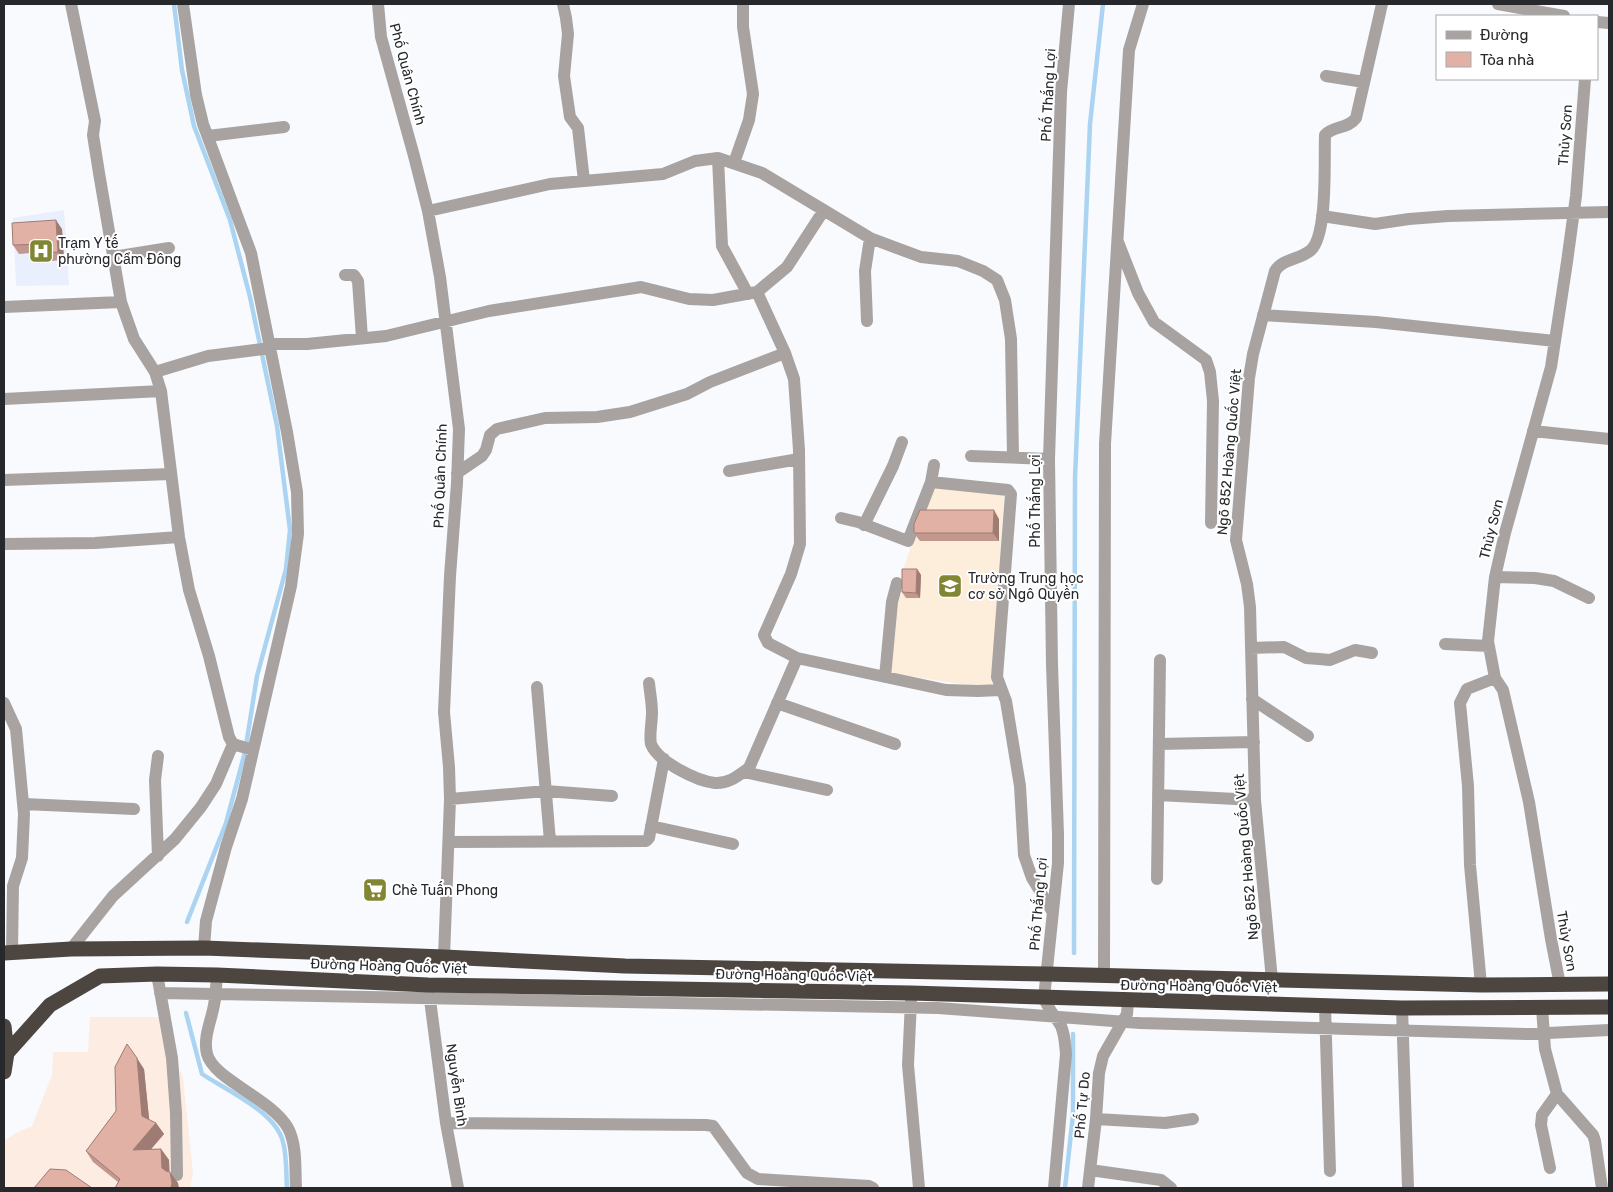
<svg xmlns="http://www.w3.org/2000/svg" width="1613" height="1192" font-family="Rubik,sans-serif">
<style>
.commercial{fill:#fdece1}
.built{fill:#e9effd}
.education{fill:#fdeddb}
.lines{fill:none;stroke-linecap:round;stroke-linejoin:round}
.stream{stroke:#aad4f1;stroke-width:4.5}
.minor{stroke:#a8a3a0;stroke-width:12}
.highway{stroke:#4d453f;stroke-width:15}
.wall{fill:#c2988e}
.shaded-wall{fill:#9e7c74}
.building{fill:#e2b1a5;stroke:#9e7c74}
.labels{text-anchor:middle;stroke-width:4;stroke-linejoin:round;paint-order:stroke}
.street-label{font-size:14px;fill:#27282c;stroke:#fff}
.poi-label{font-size:14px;fill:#27282c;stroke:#fff;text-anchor:start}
</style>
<rect width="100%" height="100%" fill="#f8fafe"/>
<path class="commercial" d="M90 1017H159L183 1078 193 1173 190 1188H4V1141L18 1132 32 1126 52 1075 53 1052H88Z"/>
<path class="built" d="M64 210 69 285 16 286 13 218Z"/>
<path class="education" d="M932 486 1003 495 1004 499 992 684 987 688 890 673 897 605 904 567Z"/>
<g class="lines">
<path class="stream" d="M174 4 182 70 194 126 230 220 250 297 277 426 290 530 286 569 257 676 245 752 226 823 187 922
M1074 953 1075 478 1090 124 1103 4
M186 1013 202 1074C226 1090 276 1112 283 1142 287 1156 286 1174 287 1188
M1065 1188 1073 1115V1034"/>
<path class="minor" d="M71 4 95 121 93 135 99 173 121 302 134 339 155 372 161 391 179 537 189 590 209 656 229 737 233 744 253 750
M183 4 196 95 203 124 251 253 287 432 297 492 298 534 291 586 242 799 226 847 206 921 204 948
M378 4 381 37 414 156 428 211 440 277 459 429 457 483 450 576 444 712 449 767 450 799 444 957
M563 4 566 18 568 34 564 76 570 117 578 128 584 181
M1498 4 1564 16
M1597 22 1609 23
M1326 76 1364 82
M208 136 284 127
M718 158 722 246 748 294
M734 163 749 120 753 94 743 27V4
M428 211 550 184 663 174 695 161 718 158 762 173 870 238 921 257 958 261 983 271 997 280 1005 300 1011 339 1013 457
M1322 216 1375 224 1409 219 1448 216 1609 212
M1118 242 1138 293 1154 322 1206 360 1210 372 1213 401 1211 523
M113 257 169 248
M345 275H354L358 281 362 338
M757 292 785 353 794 379 799 450 800 544 791 574 764 635 768 643 797 658 946 690 978 691 1000 690
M4 307 121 302
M1263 315 1376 322 1555 341
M867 321 865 271 870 238
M270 344H307L386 336 489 311 635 288 641 287 689 299 713 300 757 292 787 267 824 210
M155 372 208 356 271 348
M4 399 161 391
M1533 431 1609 439
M971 456 1049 459
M729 471 799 459
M457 473 482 456 486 450 490 435 497 429 545 418 597 417 630 412 687 394 710 382 785 353
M4 480 171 474
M931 482 1008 490 1011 494 997 677 1006 701 1020 786 1024 855 1032 878 1052 911
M841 518 858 522 908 541 931 482 934 465
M864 525 893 466 902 442
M4 544 95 543 179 537
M1495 577 1535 578 1554 581 1589 598
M1445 644 1489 646
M1251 648 1284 647 1306 658 1319 659 1330 660 1355 650 1372 653
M885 677 892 602 897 583
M649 683C650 693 652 703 652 713 652 722 649 736 651 744 658 762 697 781 715 783 729 784 739 775 749 768L797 658
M537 687 550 841
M1252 699 1308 736
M4 703 16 729 24 814 22 858 13 886 12 952
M777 703 895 744
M1159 744 1254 742
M158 756 155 780 158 856
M744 772 827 790
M1158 795 1255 800
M450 799 546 791 612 796
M24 804 134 809
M651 826 733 844
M449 842 646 841 649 838 664 759
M1157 879 1160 660
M71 949 113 896 175 839 201 807 216 784 233 744
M157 974 172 1058 176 1113 177 1175
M217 975C216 985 216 995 214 1005 211 1022 203 1037 207 1054 214 1080 271 1098 288 1128 297 1145 295 1169 296 1188
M1104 976 1105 444 1129 50 1143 4
M1272 980 1255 800 1250 607 1247 584 1236 540 1249 378 1253 354 1275 271C1283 258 1300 260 1311 250 1328 234 1324 160 1325 135 1333 126 1348 129 1356 118L1382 4
M1481 985 1470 865 1468 786 1460 703 1467 689 1495 678
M1560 985 1551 939 1529 802 1503 690 1495 678 1488 641 1495 577 1505 533 1551 367 1567 262 1576 196 1585 79
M429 992 446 1123 458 1188
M160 993 938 1008 1140 1023 1528 1034 1609 1030
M911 1001 908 1065 919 1188
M1325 1006 1330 1171
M1402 1008 1408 1188
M1542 1008 1545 1049 1557 1094 1593 1135 1595 1141 1602 1188
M1096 1119 1165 1123 1193 1119
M446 1123 706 1125 713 1126 747 1173 758 1179 869 1186 873 1188
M1550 1168 1541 1125 1542 1115 1557 1094
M1090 1170 1161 1180 1171 1188
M1054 1188 1066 1054C1065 1045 1065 1035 1061 1026 1055 1016 1048 1009 1044 998L1058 863V834L1052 665 1049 459 1061 92 1069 4
M1088 1188 1096 1119 1099 1073 1103 1056 1127 1014 1128 1001"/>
<path class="highway" d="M4 953 71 949 204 948 444 957 625 966 1047 974 1481 985 1609 984
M4 1026 7 1053 4 1072
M7 1053 50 1005 100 976 157 974 217 975 428 985 911 993 1402 1008 1609 1007"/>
</g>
<path class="wall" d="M62 229 64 260 49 261 43 252 19 254 13 245Z
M999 519V541H920L914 533Z
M917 569 921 575 920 598H906L902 592Z
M144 1069 149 1120 156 1123 164 1134 151 1149H161L169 1160V1172L178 1183 118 1182 93 1162 86 1151 116 1111Z"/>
<path class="shaded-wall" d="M56 220 62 229 64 260 58 252Z
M994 510 999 519V541L993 533Z
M917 569 921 575 920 598 916 593Z
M137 1058 144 1069 150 1127 142 1116Z
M156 1123 164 1134 141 1161 133 1150Z
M161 1149 169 1160 170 1179 162 1168Z
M170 1172 178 1183 179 1188H171Z"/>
<path class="building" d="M56 220 58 252 43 253V244L13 245 12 223Z
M920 510H994L993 533H914V524Z
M902 569H917L916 593 902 592Z
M127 1044 137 1058 142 1116 156 1123 133 1150 161 1149 162 1168 166 1171 170 1172 172 1183 171 1188H115L120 1179 86 1151 116 1111 115 1067Z
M50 1169 66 1170 92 1188H34Z"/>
<defs>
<symbol id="hospital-square" viewBox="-11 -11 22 22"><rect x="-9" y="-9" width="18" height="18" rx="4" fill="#818632" stroke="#fff"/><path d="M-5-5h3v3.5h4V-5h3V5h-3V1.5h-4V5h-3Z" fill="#fff"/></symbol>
<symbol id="school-square" viewBox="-11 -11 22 22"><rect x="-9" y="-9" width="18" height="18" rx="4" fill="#818632" stroke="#fff"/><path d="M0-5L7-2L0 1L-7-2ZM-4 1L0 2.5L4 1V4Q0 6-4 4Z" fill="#fff"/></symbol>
<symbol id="supermarket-square" viewBox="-11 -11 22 22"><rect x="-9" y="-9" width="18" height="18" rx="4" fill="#818632" stroke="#fff"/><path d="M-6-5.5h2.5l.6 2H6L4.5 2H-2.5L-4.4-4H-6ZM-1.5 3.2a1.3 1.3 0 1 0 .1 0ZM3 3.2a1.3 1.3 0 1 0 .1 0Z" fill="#fff"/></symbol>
</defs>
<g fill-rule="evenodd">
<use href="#hospital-square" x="27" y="237" width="28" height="28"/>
<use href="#school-square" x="936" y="572" width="28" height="28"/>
<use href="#supermarket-square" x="361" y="876" width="28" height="28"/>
</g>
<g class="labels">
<g class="street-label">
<text transform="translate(408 74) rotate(75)" y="5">Phố Quân Chính</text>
<text transform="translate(1048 95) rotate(-87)" y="5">Phố Thắng Lợi</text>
<text transform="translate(1565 135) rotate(-86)" y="5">Thủy Sơn</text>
<text transform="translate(1229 452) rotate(-85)" y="5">Ngõ 852 Hoàng Quốc Việt</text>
<text transform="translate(440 476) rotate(-88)" y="5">Phố Quân Chính</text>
<text transform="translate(1035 501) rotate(-90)" y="5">Phố Thắng Lợi</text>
<text transform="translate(1491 529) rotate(-76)" y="5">Thủy Sơn</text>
<text transform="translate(1246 857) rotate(-95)" y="5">Ngõ 852 Hoàng Quốc Việt</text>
<text transform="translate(1038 904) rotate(-85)" y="5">Phố Thắng Lợi</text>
<text transform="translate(1567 941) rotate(80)" y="5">Thủy Sơn</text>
<text transform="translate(389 966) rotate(2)" y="5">Đường Hoàng Quốc Việt</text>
<text transform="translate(794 975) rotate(1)" y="5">Đường Hoàng Quốc Việt</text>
<text transform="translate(1199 986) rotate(1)" y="5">Đường Hoàng Quốc Việt</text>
<text transform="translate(457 1085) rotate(82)" y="5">Nguyễn Bình</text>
<text transform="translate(1082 1105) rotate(-85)" y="5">Phố Tự Do</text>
</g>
<g class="poi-label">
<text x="58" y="248">Trạm Y tế<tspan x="58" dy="16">phường Cẩm Đông</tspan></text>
<text x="968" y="583">Trường Trung học<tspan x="968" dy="16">cơ sở Ngô Quyền</tspan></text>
<text x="392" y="895">Chè Tuấn Phong</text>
</g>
</g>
<rect width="1613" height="1192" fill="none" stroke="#27282c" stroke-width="10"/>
<rect x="1436" y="15" width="162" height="65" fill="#ffffff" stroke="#a9a9ab"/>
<rect x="1446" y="31" width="25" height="8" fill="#a8a3a0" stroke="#a9a9ab"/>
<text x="1480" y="40" font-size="15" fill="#27282c">Đường</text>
<rect x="1446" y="52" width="25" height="15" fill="#e2b1a5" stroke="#a9a9ab"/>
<text x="1480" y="65" font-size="15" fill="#27282c">Tòa nhà</text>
</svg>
